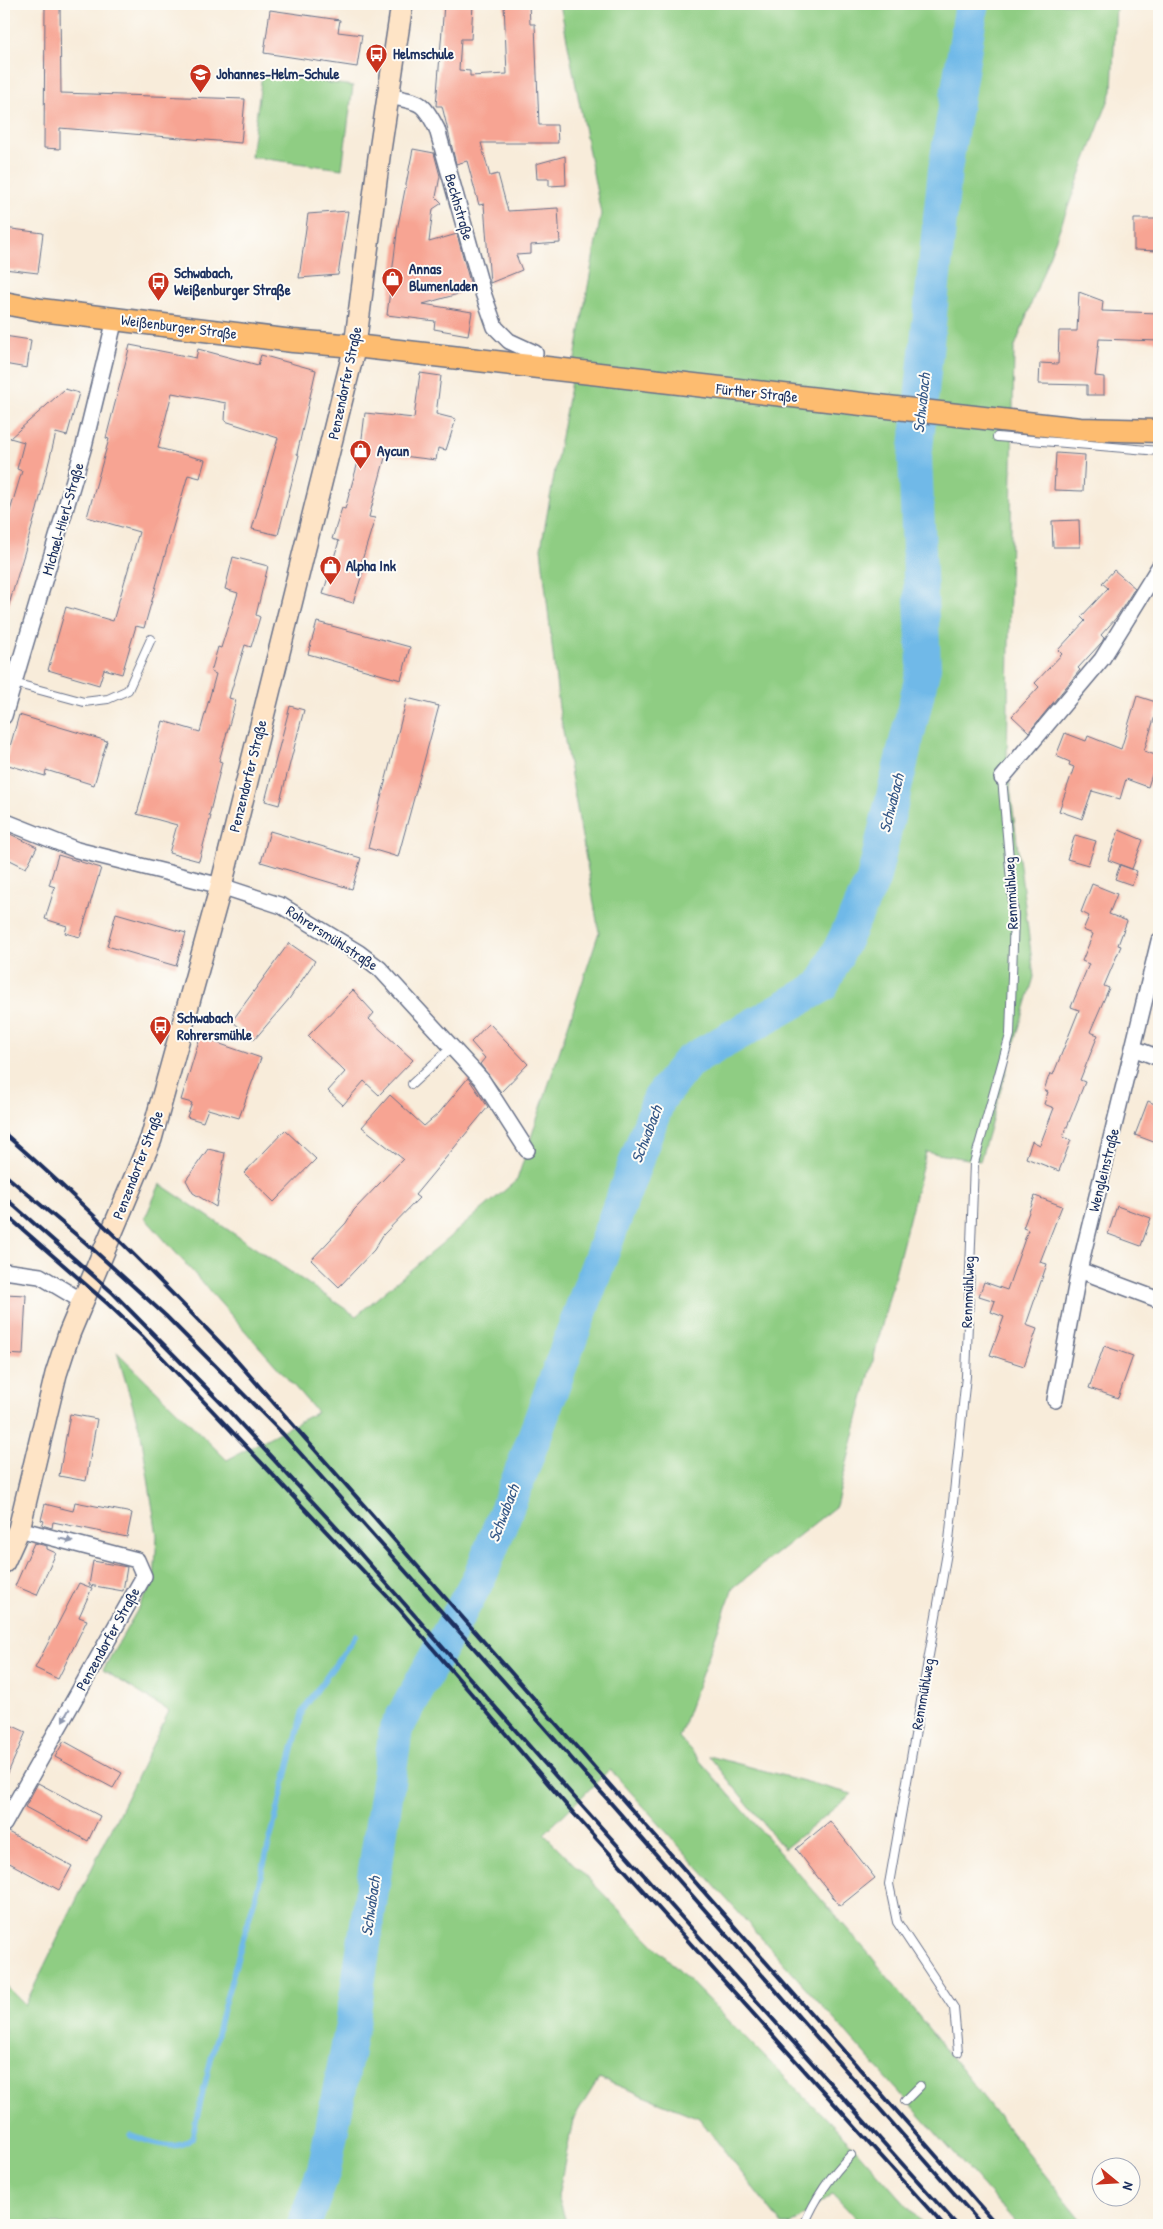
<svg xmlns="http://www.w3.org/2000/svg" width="1163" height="2229" font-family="'Patrick Hand',sans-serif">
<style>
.green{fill:#8fcd83;stroke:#557e70}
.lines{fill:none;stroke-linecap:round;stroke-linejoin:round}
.stream{stroke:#70b9e8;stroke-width:5.5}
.river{stroke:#70b9e8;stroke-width:34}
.building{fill:#f7a493}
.service-casing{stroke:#687189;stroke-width:10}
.minor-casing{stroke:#687189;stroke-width:18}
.secondary-casing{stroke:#687189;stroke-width:24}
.primary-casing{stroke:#687189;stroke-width:25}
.service{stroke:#fff;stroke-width:8}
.minor{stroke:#fff;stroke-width:15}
.secondary{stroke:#fee4c6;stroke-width:21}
.primary{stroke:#fdbc70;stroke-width:22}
.rail{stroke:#1b2f5e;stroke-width:4}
.oneway{fill:#8d97ae}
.labels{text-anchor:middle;stroke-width:4;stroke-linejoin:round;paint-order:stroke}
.poi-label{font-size:15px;font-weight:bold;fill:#1b2f5e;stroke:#fdfcf7;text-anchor:start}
.street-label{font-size:15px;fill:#1b2f5e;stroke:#fdfcf7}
.water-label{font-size:16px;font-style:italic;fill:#355887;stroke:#fdfcf7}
</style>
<rect width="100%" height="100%" fill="#fdfcf7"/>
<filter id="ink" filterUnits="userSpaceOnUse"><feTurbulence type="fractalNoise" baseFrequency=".02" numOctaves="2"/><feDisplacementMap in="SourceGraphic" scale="10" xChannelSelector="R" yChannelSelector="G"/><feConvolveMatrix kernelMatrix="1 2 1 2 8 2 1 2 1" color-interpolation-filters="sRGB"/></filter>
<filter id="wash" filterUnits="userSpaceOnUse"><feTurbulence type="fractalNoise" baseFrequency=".0096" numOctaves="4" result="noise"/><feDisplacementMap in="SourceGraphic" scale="20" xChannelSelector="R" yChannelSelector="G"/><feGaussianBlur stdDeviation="1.12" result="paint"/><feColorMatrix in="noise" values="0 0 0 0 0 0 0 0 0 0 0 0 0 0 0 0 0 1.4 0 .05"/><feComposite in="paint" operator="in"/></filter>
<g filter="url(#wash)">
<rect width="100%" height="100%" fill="#f8ecda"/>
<path class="green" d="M560 4H1116L1112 91 1014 349 1007 763 1034 977 980 1161 926 1152 836 1506 733 1588 679 1737 870 1955 1085 2225H1018L610 1769 544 1834 855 2148 924 2225H862L833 2194 790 2225H782L699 2118 599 2078 573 2120 558 2196 567 2225H4V1984L25 2005 169 1711 103 1670 154 1581 157 1535 141 1434 117 1352 227 1460 317 1412 145 1218 160 1184 356 1316 517 1180 599 932 559 708 541 548 601 214Z
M262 74 353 86 342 169 251 157Z
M709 1756 852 1794 784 1849Z"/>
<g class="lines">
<path class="stream" d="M131 2136C151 2141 176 2154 192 2138L223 2009 257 1891 303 1710 356 1635"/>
<path class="river" d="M304 2225 324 2170 352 2025 396 1729 481 1574 522 1470 659 1099 688 1062 822 986 873 880 924 667 915 458 945 170 972 4"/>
</g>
<g id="blocks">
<path class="building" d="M45 4H60L61 93 245 99 241 143 60 128V149L44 148Z
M444 4H473L471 39H461L459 70 470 71V76L507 74 504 4H529L530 24H535L539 125H557L558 143H481L490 176 498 174 508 211 558 208 560 243 531 245V254L516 255 522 270 490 283 484 204 479 205 467 161 456 164 442 106H436Z
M270 10 340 20 338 32 362 35 357 67 264 53Z
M413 149 434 153 440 176 436 197 442 203 433 209 429 242 457 234 472 290 423 304 472 312 468 335 434 329 435 321 387 315 398 225Z
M565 156 566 185 549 186V179H537L536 164Z
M348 211 338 275 299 278 308 214Z
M1134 219H1159V251L1134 250Z
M4 228 43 233 38 273 4 269Z
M1079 292 1103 301 1102 311 1159 313V341L1099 339 1095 376 1104 377V395H1087V385L1039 384 1040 363 1058 364 1059 331H1077Z
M4 336 31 340 27 368 4 364Z
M130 345 196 358 198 349 258 365 261 355 316 370 297 454 299 455 278 535 252 529 278 438 225 421 226 403 172 393 158 448 205 460 200 478 188 475 144 628 136 626 122 674 104 669 99 685 48 670 66 607 113 621 139 532 87 517 109 439 106 438Z
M420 373 441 376 436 414 456 419 446 450 438 448 436 460 386 454 369 517 375 518 360 567 364 568 353 603 323 594 339 541 332 539 342 508 345 509 360 455 365 413 414 418Z
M65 389 79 393 67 436 56 433 37 510 8 608 4 607V531L22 471 17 469 24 442 10 438Z
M1056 453 1085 455 1083 491 1054 490Z
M1079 520 1080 547H1053L1052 521Z
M233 557 268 566 256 615 260 617 251 647 245 645 229 698 236 700 219 761 222 762 209 816H211L199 861 169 853 177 825 137 814 163 721 200 732 216 674 211 672 218 647 221 648 238 593 225 589Z
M1114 570 1135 588 1116 618 1101 635 1104 638 1102 642 1078 668 1080 670 1029 732 1012 716 1039 687 1035 683 1062 654 1058 650 1085 621 1081 617 1108 588 1102 583Z
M317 622 410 647 401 680 308 654Z
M1137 696 1159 703 1144 751 1158 756 1148 787 1126 779 1120 799 1092 791 1082 819 1059 811 1074 767 1069 765 1070 762 1056 756 1065 733 1086 741 1088 736 1121 749Z
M407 698 439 706 398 857 368 848Z
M290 706 304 710 279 805 265 801Z
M19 715 107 741 94 785 46 770 45 776 5 764Z
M1119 830 1143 840 1132 869 1108 860Z
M4 831 37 847 26 868 4 857Z
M270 831 361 858 352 889 261 862Z
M1075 835 1096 841 1088 865 1067 859Z
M58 855 101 868 80 937 65 933 67 926 45 919 55 887 49 885Z
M1120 865 1137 871 1132 885 1115 879Z
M1092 884 1117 894 1109 914 1127 921 1118 945 1121 946 1104 986 1109 988 1090 1032 1098 1035 1080 1080 1085 1082 1063 1137 1071 1140 1059 1171 1026 1158 1032 1141 1040 1145 1054 1108 1044 1104 1048 1092 1044 1090 1050 1073 1053 1075 1079 1010 1071 1007 1089 964 1082 961 1093 934 1083 930 1089 916 1081 912Z
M116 913 186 933 176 966 107 946Z
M289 943 315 961 289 999 254 1040 232 1021Z
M353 990 374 1013 369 1019 413 1060 379 1095 364 1081 343 1105 328 1091 345 1072 308 1036Z
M489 1023 528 1064 501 1092 480 1064 485 1058 471 1042Z
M200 1037 261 1058 239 1118 208 1109 203 1122 187 1117 192 1103 181 1100Z
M468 1078 488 1107 415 1195 419 1198 383 1235 374 1250 339 1287 311 1260 346 1223 354 1210 403 1159 362 1127 390 1095 424 1126 439 1113Z
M1148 1101 1159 1106V1144L1135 1135Z
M285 1130 316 1159 274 1202 244 1173Z
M208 1149 225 1153 216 1207 193 1193 186 1180Z
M1035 1196 1062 1206 1040 1262 1047 1264 1026 1325 1037 1329 1024 1366 990 1355 1004 1317 991 1312 995 1301 979 1296 984 1282 1007 1290 1028 1230 1023 1228Z
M1117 1206 1151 1218 1141 1246 1108 1234Z
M4 1294 26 1295 23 1355 4 1354Z
M1104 1346 1133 1356 1118 1398 1089 1388Z
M70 1414 97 1419 86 1481 59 1476Z
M75 1502 132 1513 127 1537 53 1522 52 1528 42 1525 44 1521 41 1520 45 1504 73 1511Z
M34 1543 47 1546V1549L56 1553 37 1595 15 1586Z
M93 1561 127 1567 123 1591 89 1585Z
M79 1583 92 1588 79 1617 87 1620 58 1679 35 1668Z
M4 1722 26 1732 4 1782Z
M64 1741 122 1773 113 1788 55 1757Z
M38 1783 100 1816 88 1841 25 1807Z
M830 1821 875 1878 840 1906 796 1849Z
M8 1832 72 1866 59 1890 4 1860V1833Z"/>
</g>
</g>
<g filter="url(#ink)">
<use href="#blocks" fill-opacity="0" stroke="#687189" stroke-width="1"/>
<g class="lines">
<defs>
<path id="service" d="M997 437 1159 451
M14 683 84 702 108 699 128 690 151 639
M412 1084 453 1046
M958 2052 954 2008 897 1922 889 1884 949 1541 966 1376 974 1163 1010 1035 1014 915 1002 778
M905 2101 920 2086
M804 2225C815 2199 831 2175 851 2155"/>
<path id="minor" d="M389 96C419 103 422 99 437 129L483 293 495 327 509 341 535 353
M4 716 84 446 115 319
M1002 778 1102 659 1159 567
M4 821 77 850 221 886 282 906 359 953 380 969 482 1080 527 1150
M1133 1048 1159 1058
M1079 1270 1159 1300
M4 1271 40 1276 82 1301
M1055 1400 1079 1270 1159 941
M4 1824 144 1576 137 1560 19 1529"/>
<path id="secondary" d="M4 1562 19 1529 56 1374 69 1334 151 1139 221 886 355 346 379 157 402 4"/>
<path id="primary" d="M4 303 41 310 293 341 355 346 1080 429 1159 431"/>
</defs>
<use href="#service" class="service-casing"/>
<use href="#minor" class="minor-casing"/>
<use href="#secondary" class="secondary-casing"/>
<use href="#primary" class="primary-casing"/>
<use href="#service" class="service"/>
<use href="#minor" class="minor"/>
<use href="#secondary" class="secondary"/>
<use href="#primary" class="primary"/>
<path class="rail" d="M4 1133C83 1202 156 1276 229 1352L997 2225
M4 1174 86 1243 166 1316 283 1434 506 1684 982 2225
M4 1197 113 1293 227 1409 358 1551 575 1798 957 2225
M4 1213 108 1304 143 1337 400 1610 568 1807 943 2225"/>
</g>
<defs><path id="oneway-solid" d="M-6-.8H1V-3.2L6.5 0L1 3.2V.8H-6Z" transform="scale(1.25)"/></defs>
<g class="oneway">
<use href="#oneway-solid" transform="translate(66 1540) rotate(14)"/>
<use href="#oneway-solid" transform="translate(66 1715) rotate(119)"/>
</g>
</g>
<defs>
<symbol id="bus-pin" viewBox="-11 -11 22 30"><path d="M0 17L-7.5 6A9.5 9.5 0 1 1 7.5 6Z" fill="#c8321e" stroke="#fdfcf7"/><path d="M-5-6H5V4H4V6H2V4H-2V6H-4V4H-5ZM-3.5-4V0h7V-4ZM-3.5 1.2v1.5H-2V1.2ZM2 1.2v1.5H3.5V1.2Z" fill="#fff"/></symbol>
<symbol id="school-pin" viewBox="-11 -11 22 30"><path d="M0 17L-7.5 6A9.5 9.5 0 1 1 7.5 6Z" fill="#c8321e" stroke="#fdfcf7"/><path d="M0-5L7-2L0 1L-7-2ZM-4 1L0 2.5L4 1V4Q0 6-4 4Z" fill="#fff"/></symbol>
<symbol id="shop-pin" viewBox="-11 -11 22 30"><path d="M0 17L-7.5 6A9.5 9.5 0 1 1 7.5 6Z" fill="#c8321e" stroke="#fdfcf7"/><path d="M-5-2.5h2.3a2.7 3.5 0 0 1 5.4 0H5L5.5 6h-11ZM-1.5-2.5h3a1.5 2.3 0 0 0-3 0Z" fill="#fff"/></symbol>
</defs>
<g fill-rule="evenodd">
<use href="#bus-pin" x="364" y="42" width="25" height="34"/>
<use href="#school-pin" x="188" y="62" width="25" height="34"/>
<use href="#shop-pin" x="380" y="266" width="25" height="34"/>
<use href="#bus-pin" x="146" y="270" width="25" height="34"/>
<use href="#shop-pin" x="348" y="438" width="25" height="34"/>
<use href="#shop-pin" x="318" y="554" width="25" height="34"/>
<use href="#bus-pin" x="148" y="1014" width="25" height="34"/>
</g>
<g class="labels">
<g class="poi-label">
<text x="393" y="59">Helmschule</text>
<text x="216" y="79">Johannes-Helm-Schule</text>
<text x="409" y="274">Annas<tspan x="409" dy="17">Blumenladen</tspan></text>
<text x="174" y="278">Schwabach,<tspan x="174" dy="17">Weißenburger Straße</tspan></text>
<text x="377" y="456">Aycun</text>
<text x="346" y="571">Alpha Ink</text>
<text x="177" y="1023">Schwabach<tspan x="177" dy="17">Rohrersmühle</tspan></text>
</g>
<g class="street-label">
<text transform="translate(459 207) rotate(74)" y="5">Beckhstraße</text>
<text transform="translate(179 327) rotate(7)" y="5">Weißenburger Straße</text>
<text transform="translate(345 383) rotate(-78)" y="5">Penzendorfer Straße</text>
<text transform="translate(757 393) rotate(6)" y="5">Fürther Straße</text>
<text transform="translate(63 519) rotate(-74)" y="5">Michael-Hierl-Straße</text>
<text transform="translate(248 776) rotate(-76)" y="5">Penzendorfer Straße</text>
<text transform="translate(1011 893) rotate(-93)" y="5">Rennmühlweg</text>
<text transform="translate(332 938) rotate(33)" y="5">Rohrersmühlstraße</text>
<text transform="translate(138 1165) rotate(-69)" y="5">Penzendorfer Straße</text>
<text transform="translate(1104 1170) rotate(-76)" y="5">Wengleinstraße</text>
<text transform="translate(968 1292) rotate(-88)" y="5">Rennmühlweg</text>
<text transform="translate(108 1639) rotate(-61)" y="5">Penzendorfer Straße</text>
<text transform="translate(923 1694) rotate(-80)" y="5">Rennmühlweg</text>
</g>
<g class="water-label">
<text transform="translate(921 403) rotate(-84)" y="6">Schwabach</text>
<text transform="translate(891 803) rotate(-76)" y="6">Schwabach</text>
<text transform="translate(646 1134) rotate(-69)" y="6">Schwabach</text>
<text transform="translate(503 1513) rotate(-69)" y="6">Schwabach</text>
<text transform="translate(370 1906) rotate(-82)" y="6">Schwabach</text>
</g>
</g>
<rect width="1163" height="2229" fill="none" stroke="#fdfcf7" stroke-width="20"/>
<g transform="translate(1116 2182) rotate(108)"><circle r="24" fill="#fdfcf7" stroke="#a3aaba"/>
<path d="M0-4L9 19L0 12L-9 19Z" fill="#c8321e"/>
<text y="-8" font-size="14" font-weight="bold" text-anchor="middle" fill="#1b2f5e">N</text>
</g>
</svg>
